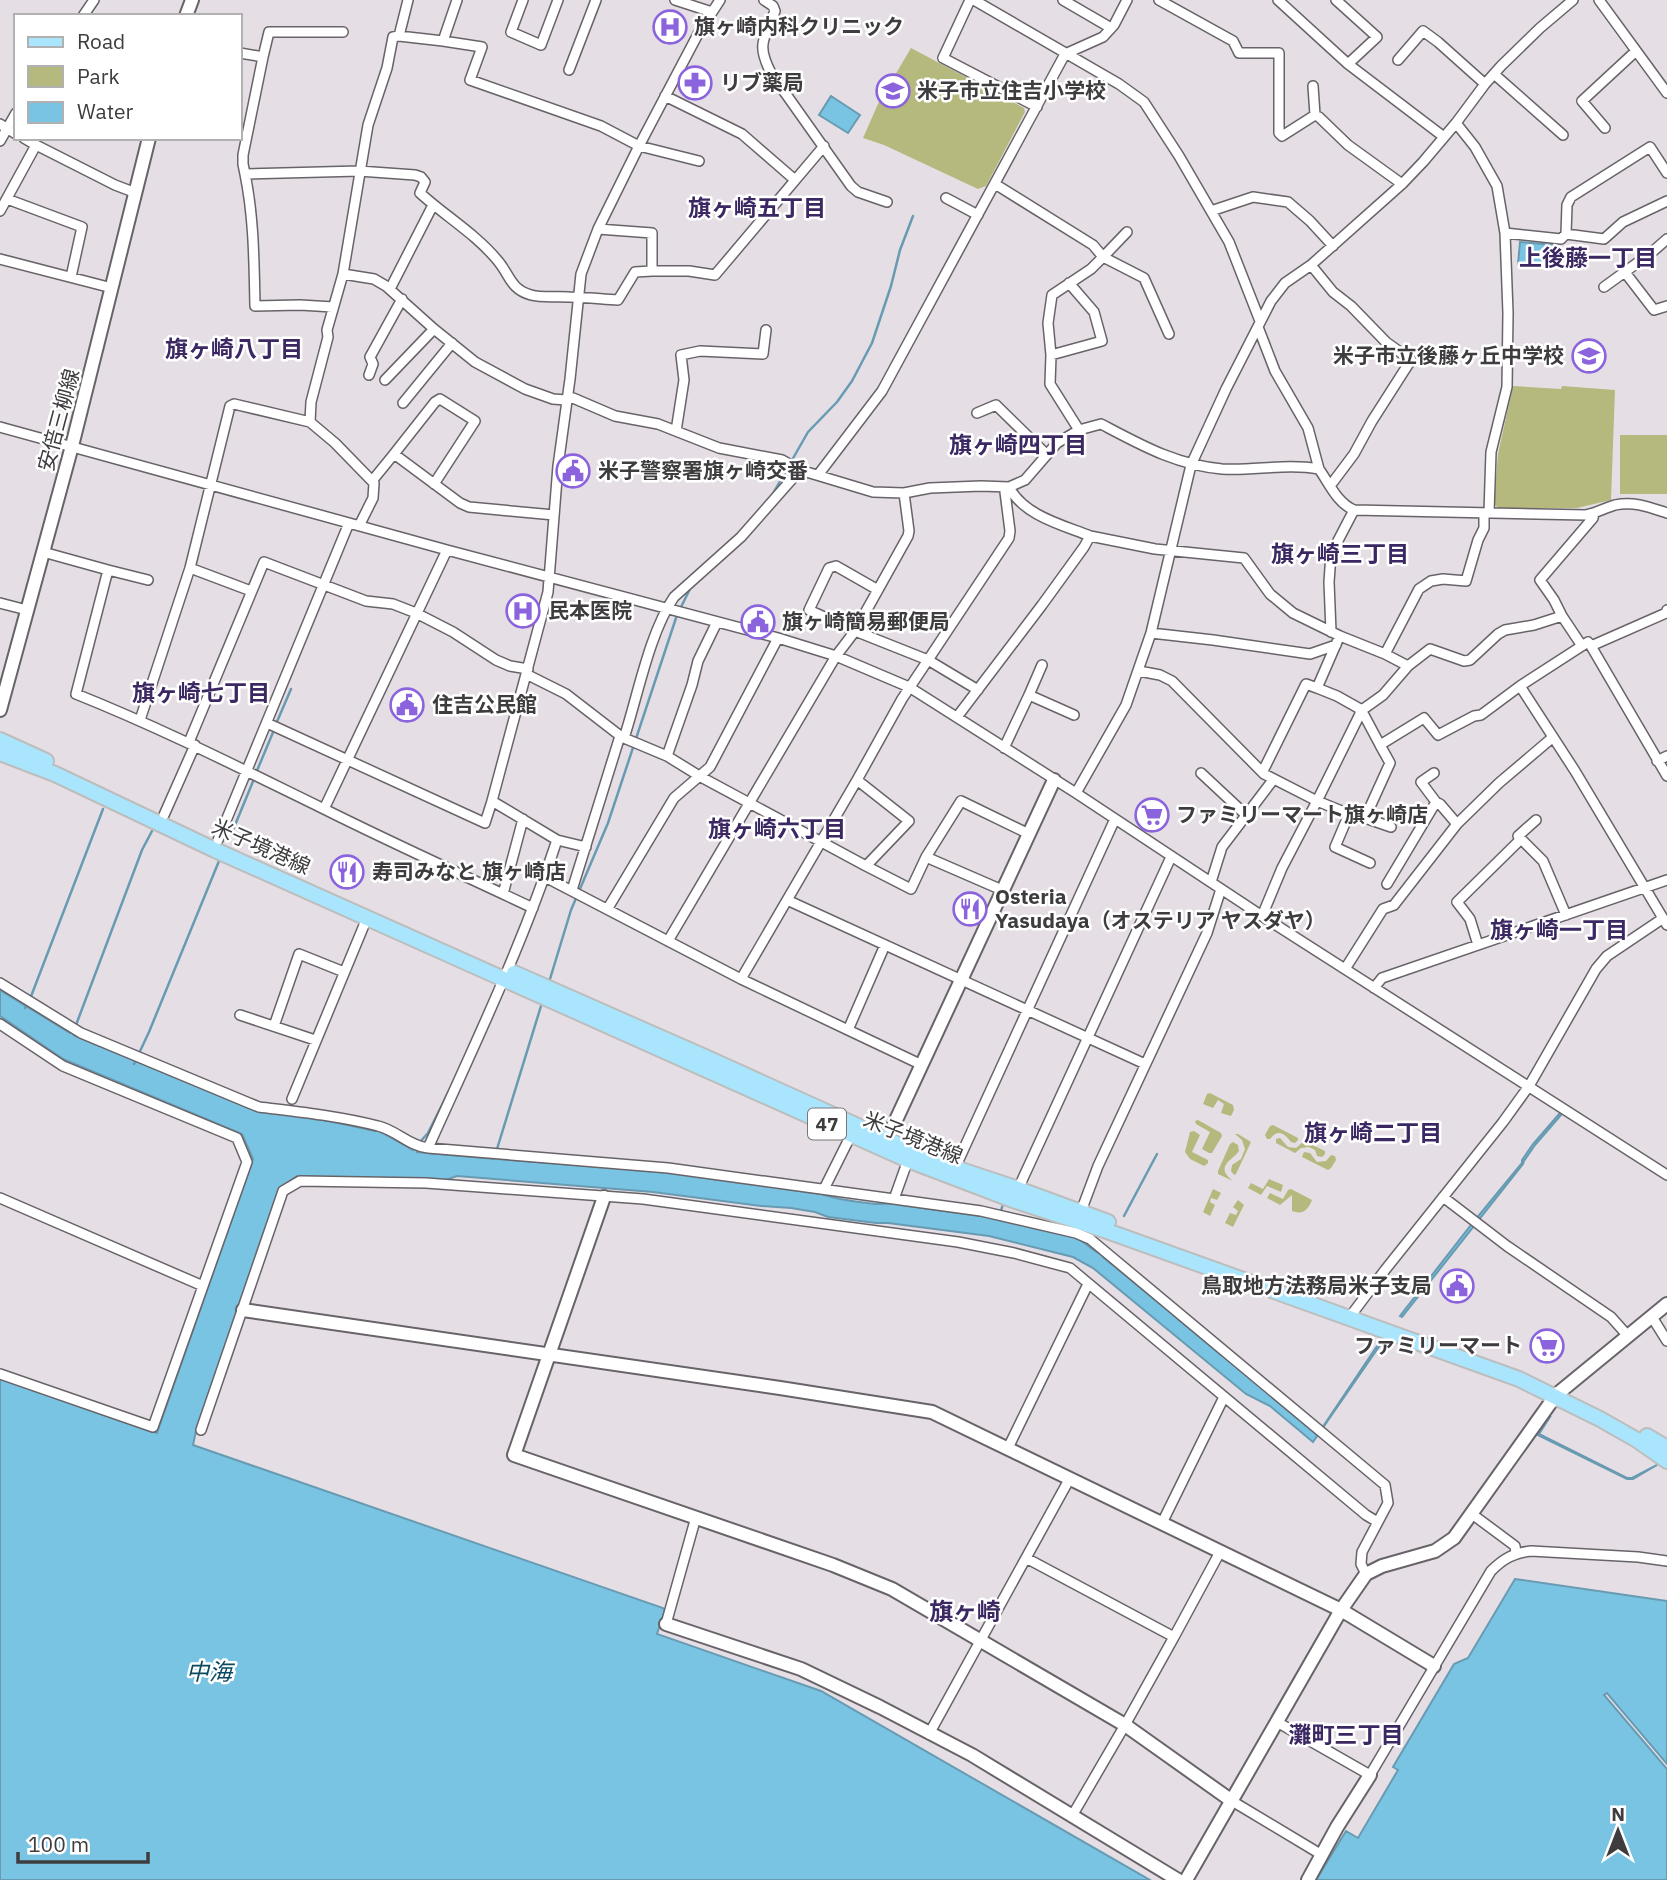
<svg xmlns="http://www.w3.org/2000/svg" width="1667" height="1880" font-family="'IBM Plex Sans','Noto Sans JP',sans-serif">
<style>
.green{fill:#b5b97d}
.water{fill:#7ac4e3;stroke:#689bb2;stroke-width:2}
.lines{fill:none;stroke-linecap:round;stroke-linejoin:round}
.stream{stroke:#689bb2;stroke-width:2.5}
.minor-casing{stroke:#686368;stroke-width:12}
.tertiary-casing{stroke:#686368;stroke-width:16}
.secondary-casing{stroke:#686368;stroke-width:16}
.primary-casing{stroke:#bdbdbd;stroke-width:18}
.minor{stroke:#fff;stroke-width:9}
.tertiary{stroke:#fff;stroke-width:12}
.secondary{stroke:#fff;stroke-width:12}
.primary{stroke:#a9e6fe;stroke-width:14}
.labels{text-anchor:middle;stroke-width:5;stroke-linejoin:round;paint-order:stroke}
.shield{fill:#fff;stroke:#787678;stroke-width:2}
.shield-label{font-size:19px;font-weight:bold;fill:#3e3c3e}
.poi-label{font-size:21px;font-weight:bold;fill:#3e3c3e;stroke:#fff;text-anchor:start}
.street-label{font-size:21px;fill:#3e3c3e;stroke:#fff}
.neighbourhood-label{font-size:23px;font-weight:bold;fill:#3b2863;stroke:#fff}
.water-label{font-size:23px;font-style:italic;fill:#094a60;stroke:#fff}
.quarter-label{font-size:24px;font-weight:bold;fill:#3b2863;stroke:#fff}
</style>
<rect width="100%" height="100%" fill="#e5dfe5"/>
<path class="green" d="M911 48 1024 108 1025 112 986 186 978 189 884 145 863 138 878 104Z
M1513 386 1561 389 1562 386 1615 390 1611 500 1577 508H1498L1494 504 1498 454Z
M1620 435H1667V494H1620Z
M1210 1093 1233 1105 1234 1110 1231 1116 1221 1113 1224 1104 1218 1100 1213 1108 1203 1104 1207 1094Z
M1198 1120 1221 1133 1222 1136 1212 1153H1209L1202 1149 1210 1132 1196 1124 1195 1121Z
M1273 1125 1298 1138V1140L1295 1143 1291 1142C1285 1134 1278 1128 1270 1139H1267L1265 1135 1270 1126Z
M1194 1131 1200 1135 1192 1152 1208 1160V1163L1204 1166 1190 1159 1185 1152 1190 1132Z
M1235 1134H1238L1251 1142 1236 1174 1234 1175 1231 1171 1232 1165 1241 1159 1245 1149 1242 1140Z
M1280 1138 1288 1147 1296 1148 1304 1141 1325 1151V1154L1322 1157 1317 1156 1315 1150 1309 1147 1301 1148 1295 1153 1276 1143V1139Z
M1233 1142 1238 1145 1239 1151C1232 1161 1214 1166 1233 1181L1218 1174V1171L1230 1144Z
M1304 1152 1310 1153 1317 1162 1326 1161 1331 1155 1335 1156 1336 1160 1331 1168 1328 1170 1302 1157Z
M1269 1179 1283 1185 1281 1192 1267 1186 1261 1195 1248 1188 1251 1183 1263 1189Z
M1213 1189 1221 1193 1217 1200 1211 1198 1210 1202 1215 1205 1210 1216 1203 1212Z
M1291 1189 1312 1200C1308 1210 1303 1215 1292 1211V1195L1280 1205 1267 1198 1270 1193 1283 1199 1288 1190Z
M1238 1200 1244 1205 1233 1227 1225 1223 1230 1213 1236 1215 1238 1211 1233 1207Z"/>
<path class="water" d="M831 96 860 115 848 133 819 115Z
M1520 242 1553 245 1551 268 1518 264Z
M0 990 70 1033 74 1032 73 1034 75 1036 255 1110 324 1120 375 1131 376 1127 379 1128V1131L413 1150 415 1148 418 1149 417 1152 494 1159V1157H497L498 1159 665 1172 822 1194C838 1200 858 1202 875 1204 883 1204 889 1203 898 1204L899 1202 902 1205 995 1218 1075 1237C1085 1241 1095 1254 1104 1255L1103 1257 1171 1313 1172 1312 1174 1314 1173 1315 1221 1355H1225L1224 1357 1276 1400 1278 1399V1402L1316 1433 1322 1428 1381 1340 1383 1341 1313 1442 1270 1406 1246 1394 1093 1268 1073 1257 989 1236 888 1223H876L828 1217 815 1212 791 1208 761 1206 653 1192 457 1176 443 1181 297 1176 280 1188 196 1431 193 1445 663 1608 665 1610 657 1634 821 1691 1150 1880H0V1378L157 1433 253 1159 242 1134 63 1059 0 1016Z
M1559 1114 1561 1115 1535 1145 1524 1161 1523 1164 1406 1312 1402 1317 1400 1316 1471 1225 1522 1163V1160L1533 1144Z
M1548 1417H1550L1539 1434 1627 1478H1632L1657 1465 1633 1479H1627L1536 1434Z
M1515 1579 1667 1601V1764L1607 1693 1604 1695 1667 1769V1880H1316L1346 1831 1358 1838 1398 1770 1393 1767 1454 1664 1468 1658Z"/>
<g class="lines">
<path class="stream" d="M771 497 808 432 837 402 852 381 872 343 891 286 900 250 913 216
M680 609 691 587
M276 724 291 689
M256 773 274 730
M233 830 254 779
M550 979 571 910 608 823 677 615
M25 1008 30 999 103 809
M76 1025 142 850 152 831
M134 1064 149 1032 219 861
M420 1142 428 1133 449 1091
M497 1149 541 1006
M1001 1211 1003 1204
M1124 1216 1157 1154"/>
<defs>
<path id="minor" d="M523 0 511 32 541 45 558 0
M675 0 712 12
M720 0 698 34 639 146 598 229 581 274 570 379 558 466 548 592 492 801 557 840C522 946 474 1046 428 1148L668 1168 981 1211 1076 1233 1090 1239 1385 1485 1388 1503 1362 1552 1361 1564 1366 1574
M764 0 773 6 775 11C764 39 756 44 771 73L851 186 858 192 887 202
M970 0 943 58 1037 107
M974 0 1119 84 1144 102 1179 156 1229 242 1260 321
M1063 0 1111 28
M1159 0 1233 41 1239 53H1279V133L1282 136 1315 115
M1278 0 1348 64 1444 137
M1336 0 1377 37 1348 64
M1599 0 1667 93
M83 16 94 0
M399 36 408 0
M443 41 457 0
M240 53 263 57 243 155V164L245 174 359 171 415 175 421 177 425 182 420 193C445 216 476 234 498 261 510 275 510 289 531 295 542 298 557 296 569 297 585 297 601 299 618 300L635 272 652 271
M263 57 269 32H343
M1398 60 1423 31 1438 42 1485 84
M569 70 596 0
M1494 74 1563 135
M1313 86 1315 115 1319 117 1348 145 1402 184
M665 96 742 134 795 180
M1456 123 1475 147 1497 186 1505 233 1508 313 1507 387 1491 452 1489 513
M0 124 16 134
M1605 128 1582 101 1636 51
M0 141 16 113
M36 145 115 185 136 193
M245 174C254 218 254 262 255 306L300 305 333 307
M995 184 1093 245 1103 257 1091 269 1052 295 1048 323 1051 355 1050 384 1079 430
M946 198 978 215
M7 199 82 227 71 277
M0 211 36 145 24 138
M1211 211 1253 197 1288 202 1310 221 1333 246
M598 229 652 233V271H689L715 275 824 146
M1127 232 1103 257 1144 278 1169 334
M1505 233 1561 239 1566 234 1604 239 1623 222 1667 201
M1566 234 1567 205 1571 197 1650 147 1667 173
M0 259 112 288
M1311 265 1333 292 1351 306 1386 342 1411 360 1372 421 1354 454 1330 486
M1624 271 1654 310 1667 306
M343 274 368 125 387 68 393 37 399 36 443 41 482 47 470 80 601 126 639 146 699 161
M1604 287 1651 253 1667 239
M390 289 433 205
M1258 327 1275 371 1308 428 1319 469
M1051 355 1102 341 1094 312 1069 283
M369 375 373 364 370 357 402 299
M385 380 434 329
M403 403 452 343
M977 413 996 405 1046 454
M0 427 447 550 778 638 836 656 909 687 1076 793 1262 916 1667 1175
M676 431 684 380 681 355 700 351 763 354 766 330
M394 454 435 402 440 399 475 421 434 484
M818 475 882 391 1065 54 1103 37 1114 25 1127 0
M372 481 394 454 460 503 469 507 554 515
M1009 487C1024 516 1063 525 1090 536
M359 526 373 498 374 483 335 443 310 422 311 402 328 337 327 330 343 274 374 279 386 286 434 329 475 362 525 389 553 399 566 400 573 398 615 416 658 424 719 448 782 460 800 470 873 492 904 493 930 488 981 486 1009 487 1025 480 1057 443 1079 430 1101 424C1141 445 1176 465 1222 469 1254 471 1287 463 1319 469 1329 483 1337 503 1354 510L1586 515C1596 513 1605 508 1615 505 1634 501 1649 507 1667 513
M43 552 108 570 76 694C161 728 240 768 322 808 392 843 463 875 533 908
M190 568 230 406 234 404 310 422
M108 570 148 580
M0 603 27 610
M1667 610 1666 613 1591 646 1588 642 1520 686 1575 771 1667 925
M1562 616 1554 600 1540 580 1593 518 1594 513
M717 622 698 661 692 685 667 756 701 777 866 866
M1331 632 1329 582 1331 554 1354 510
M1151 633 1213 640 1310 654 1336 645
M1591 646 1667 776
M1385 654 1419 589 1431 581 1443 579 1466 581 1478 540 1484 528V513
M1408 666 1430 649 1464 661 1470 660 1498 634 1505 630 1534 625 1562 616 1582 646
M1139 671 1160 675 1172 681 1264 774 1317 801 1349 814 1365 818 1390 763 1380 745
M526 674 566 694 623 738
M1317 688 1337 696 1362 710
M978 690 928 660 1009 538 1010 531 1005 492 1009 487
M1029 695 1042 665
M1360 713 1364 715 1380 745 1424 718 1438 735 1474 716 1481 715 1520 686
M957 717 1042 605 1084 547 1090 536 1155 549 1244 558 1270 594 1293 613 1340 636 1385 654 1408 666 1383 695 1362 710 1317 801 1282 868 1262 916
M140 720 190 568 251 591
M267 723 485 823 492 801
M189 742 264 562 366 601 393 604 416 613 453 632 496 660 510 666 528 669
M1004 748 1029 695 1074 715
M667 756 624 738C638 695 649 634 674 597L741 537 800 470
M1657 761 1667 756
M1263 771 1306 684 1317 688 1337 642
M1201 773 1246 815
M1434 773 1421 782 1436 802
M857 780 909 821 866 866 911 889 926 857 1002 890
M1076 793 1126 705 1151 633 1191 465 1226 389 1271 301 1285 283 1311 265 1402 184 1423 162 1456 123 1485 84 1501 66 1540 28 1573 0
M324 809 447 550
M1349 814 1335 847 1370 863
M164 815 195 745
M1365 818 1391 827
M1521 839 1543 861 1566 915
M218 840 349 523
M557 840 586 847
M926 857 961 801 1029 834
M545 877 741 979 848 1030 885 945
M1211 882 1222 847 1273 780
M1387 884 1436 802 1440 804 1457 824
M572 890 620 736
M503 894 523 819
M787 900 1145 1064
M608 908 674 798 710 767 778 638
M668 941 836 656 855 631 908 536 909 531 904 493
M1478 945 1470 919 1457 902 1521 839 1518 836 1536 820
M1345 969 1383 909 1394 905 1457 824 1499 783 1552 738
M741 979 857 780 902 699 928 660 855 631 809 610 829 568 836 566 878 590
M0 983 81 1033 249 1103 259 1107C299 1112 339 1116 378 1126 396 1130 409 1146 428 1148
M1374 988 1382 978 1667 880
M240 1015 315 1040
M0 1024 63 1066 237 1138 247 1162 153 1427 0 1374
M274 1026 299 954 344 972
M848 1030 922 1065
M292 1099 367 918
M955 1168 1115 819
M824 1189 851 1135
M1018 1189 1171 857
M1443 1197 1507 1246 1611 1317 1628 1336
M0 1198 203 1286
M894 1199 908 1160
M1080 1214 1098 1166 1207 933 1221 889
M1652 1317 1667 1341
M1349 1318 1385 1270 1503 1122 1529 1086 1596 969 1607 956 1662 919
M201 1430 283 1191 300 1181 426 1183 643 1199 958 1242 1014 1253 1070 1268 1366 1515 1376 1521
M1008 1448 1088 1284
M1472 1514 1515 1546 1516 1553
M1162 1523 1224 1397
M1026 1558 1174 1637 1220 1552
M666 1624 696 1517
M1277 1722 1370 1775 1491 1571C1503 1559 1513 1553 1531 1551L1638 1557 1667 1561
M929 1734 1070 1478
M1232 1801 1322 1855
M1072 1816 1125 1725 1174 1637"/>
<path id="tertiary" d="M186 16 192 0
M0 710 72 446 149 138
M883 1148 1054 780
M604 1197 514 1455 833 1565 892 1589 1125 1725 1232 1801
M243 1310 780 1388 932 1412 1341 1610 1434 1666
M666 1624 801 1669 880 1707 972 1755 1178 1880
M1186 1880 1341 1610 1366 1574 1382 1566 1435 1551 1454 1538 1556 1395
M1308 1880 1337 1827 1370 1775"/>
<path id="secondary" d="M1556 1395 1667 1304"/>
<path id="primary" d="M0 740 46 761
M0 753 55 774 215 850 908 1160 1013 1200 1107 1231 1519 1379 1600 1419 1637 1440 1667 1461
M514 973 705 1057 904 1147 955 1168 1018 1189 1108 1222
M1647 1436 1667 1448"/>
</defs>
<use href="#minor" class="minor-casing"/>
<use href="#tertiary" class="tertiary-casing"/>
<use href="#secondary" class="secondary-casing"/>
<use href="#primary" class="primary-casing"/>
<use href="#minor" class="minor"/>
<use href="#tertiary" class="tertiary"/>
<use href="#secondary" class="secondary"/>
<use href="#primary" class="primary"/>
</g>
<defs>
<symbol id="hospital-ring" viewBox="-11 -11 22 22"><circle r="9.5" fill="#fff" stroke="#8a63dd" stroke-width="1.5"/><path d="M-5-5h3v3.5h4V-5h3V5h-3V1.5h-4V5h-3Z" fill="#8a63dd"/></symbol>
<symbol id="pharmacy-ring" viewBox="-11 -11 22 22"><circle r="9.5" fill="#fff" stroke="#8a63dd" stroke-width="1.5"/><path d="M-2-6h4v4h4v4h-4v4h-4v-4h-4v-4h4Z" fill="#8a63dd"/></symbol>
<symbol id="school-ring" viewBox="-11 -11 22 22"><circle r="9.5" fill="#fff" stroke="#8a63dd" stroke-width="1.5"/><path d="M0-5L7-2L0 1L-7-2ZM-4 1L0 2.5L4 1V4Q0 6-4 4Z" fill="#8a63dd"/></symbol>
<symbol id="civic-ring" viewBox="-11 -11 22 22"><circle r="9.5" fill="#fff" stroke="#8a63dd" stroke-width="1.5"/><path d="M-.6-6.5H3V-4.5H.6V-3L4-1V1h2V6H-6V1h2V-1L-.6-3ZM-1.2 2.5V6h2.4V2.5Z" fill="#8a63dd"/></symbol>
<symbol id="supermarket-ring" viewBox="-11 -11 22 22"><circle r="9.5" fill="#fff" stroke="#8a63dd" stroke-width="1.5"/><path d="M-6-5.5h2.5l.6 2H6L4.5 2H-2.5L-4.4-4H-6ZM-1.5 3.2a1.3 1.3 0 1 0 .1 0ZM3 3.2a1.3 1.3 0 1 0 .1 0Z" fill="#8a63dd"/></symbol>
<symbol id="restaurant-ring" viewBox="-11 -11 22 22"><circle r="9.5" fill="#fff" stroke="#8a63dd" stroke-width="1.5"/><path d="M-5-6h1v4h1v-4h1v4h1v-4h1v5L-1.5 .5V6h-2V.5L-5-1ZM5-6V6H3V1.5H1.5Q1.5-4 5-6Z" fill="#8a63dd"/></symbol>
</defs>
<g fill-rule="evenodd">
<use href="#hospital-ring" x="651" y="8" width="38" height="38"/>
<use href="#pharmacy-ring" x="676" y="64" width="38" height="38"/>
<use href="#school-ring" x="874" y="72" width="38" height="38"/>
<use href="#school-ring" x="1570" y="337" width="38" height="38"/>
<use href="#civic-ring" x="554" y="452" width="38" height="38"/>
<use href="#hospital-ring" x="504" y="592" width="38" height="38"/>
<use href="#civic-ring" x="739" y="603" width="38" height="38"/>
<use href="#civic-ring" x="388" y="686" width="38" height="38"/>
<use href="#supermarket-ring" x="1133" y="796" width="38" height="38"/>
<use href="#restaurant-ring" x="328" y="853" width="38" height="38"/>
<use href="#restaurant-ring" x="951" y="890" width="38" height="38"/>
<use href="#civic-ring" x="1438" y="1267" width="38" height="38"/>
<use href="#supermarket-ring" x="1528" y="1327" width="38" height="38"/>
</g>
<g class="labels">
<rect class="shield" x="808" y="1108.5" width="38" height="31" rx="5"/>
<g class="shield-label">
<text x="827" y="1131">47</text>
</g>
<g class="poi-label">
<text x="694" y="34">旗ヶ崎内科クリニック</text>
<text x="720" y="90">リブ薬局</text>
<text x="917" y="98">米子市立住吉小学校</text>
<text x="1564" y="363" text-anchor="end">米子市立後藤ヶ丘中学校</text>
<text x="598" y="478">米子警察署旗ヶ崎交番</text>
<text x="548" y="618">民本医院</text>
<text x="782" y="629">旗ヶ崎簡易郵便局</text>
<text x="432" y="712">住吉公民館</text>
<text x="1176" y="822">ファミリーマート旗ヶ崎店</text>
<text x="372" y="879">寿司みなと 旗ヶ崎店</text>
<text x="995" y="904">Osteria<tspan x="995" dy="24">Yasudaya（オステリア ヤスダヤ）</tspan></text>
<text x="1432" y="1293" text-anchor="end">鳥取地方法務局米子支局</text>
<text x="1522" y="1353" text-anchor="end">ファミリーマート</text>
</g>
<g class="street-label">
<text transform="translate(59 420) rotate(-75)" y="7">安倍三柳線</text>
<text transform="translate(261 847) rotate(24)" y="7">米子境港線</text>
<text transform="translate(913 1138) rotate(22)" y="7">米子境港線</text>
</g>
<g class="neighbourhood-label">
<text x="757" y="216">旗ヶ崎五丁目</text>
<text x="1588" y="266">上後藤一丁目</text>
<text x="234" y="357">旗ヶ崎八丁目</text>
<text x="1018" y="453">旗ヶ崎四丁目</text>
<text x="1340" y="562">旗ヶ崎三丁目</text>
<text x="201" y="701">旗ヶ崎七丁目</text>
<text x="777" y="837">旗ヶ崎六丁目</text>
<text x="1559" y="938">旗ヶ崎一丁目</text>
<text x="1373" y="1141">旗ヶ崎二丁目</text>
<text x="1346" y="1743">灘町三丁目</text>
</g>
<g class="water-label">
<text x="209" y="1680">中海</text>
</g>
<g class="quarter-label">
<text x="965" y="1620">旗ヶ崎</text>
</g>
</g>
<rect x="14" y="14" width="228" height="126" fill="#ffffff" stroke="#b2b1b2" stroke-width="2"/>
<rect x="28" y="37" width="35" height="10" fill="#a9e6fe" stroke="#b2b1b2" stroke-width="2"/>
<text x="77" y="49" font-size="21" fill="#3e3c3e">Road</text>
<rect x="28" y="66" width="35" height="21" fill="#b5b97d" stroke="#b2b1b2" stroke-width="2"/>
<text x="77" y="84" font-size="21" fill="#3e3c3e">Park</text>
<rect x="28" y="102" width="35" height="21" fill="#7ac4e3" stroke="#b2b1b2" stroke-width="2"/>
<text x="77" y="119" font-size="21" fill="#3e3c3e">Water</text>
<g transform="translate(1618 1831)" stroke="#ffffff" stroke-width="5" paint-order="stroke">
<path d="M0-5L12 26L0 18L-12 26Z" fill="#3e3c3e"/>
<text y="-10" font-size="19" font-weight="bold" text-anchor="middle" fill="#3e3c3e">N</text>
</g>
<path d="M18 1852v10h130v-10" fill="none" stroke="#3e3c3e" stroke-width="3.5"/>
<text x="28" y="1852" font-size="21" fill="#3e3c3e" stroke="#ffffff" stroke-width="5" paint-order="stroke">100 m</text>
</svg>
